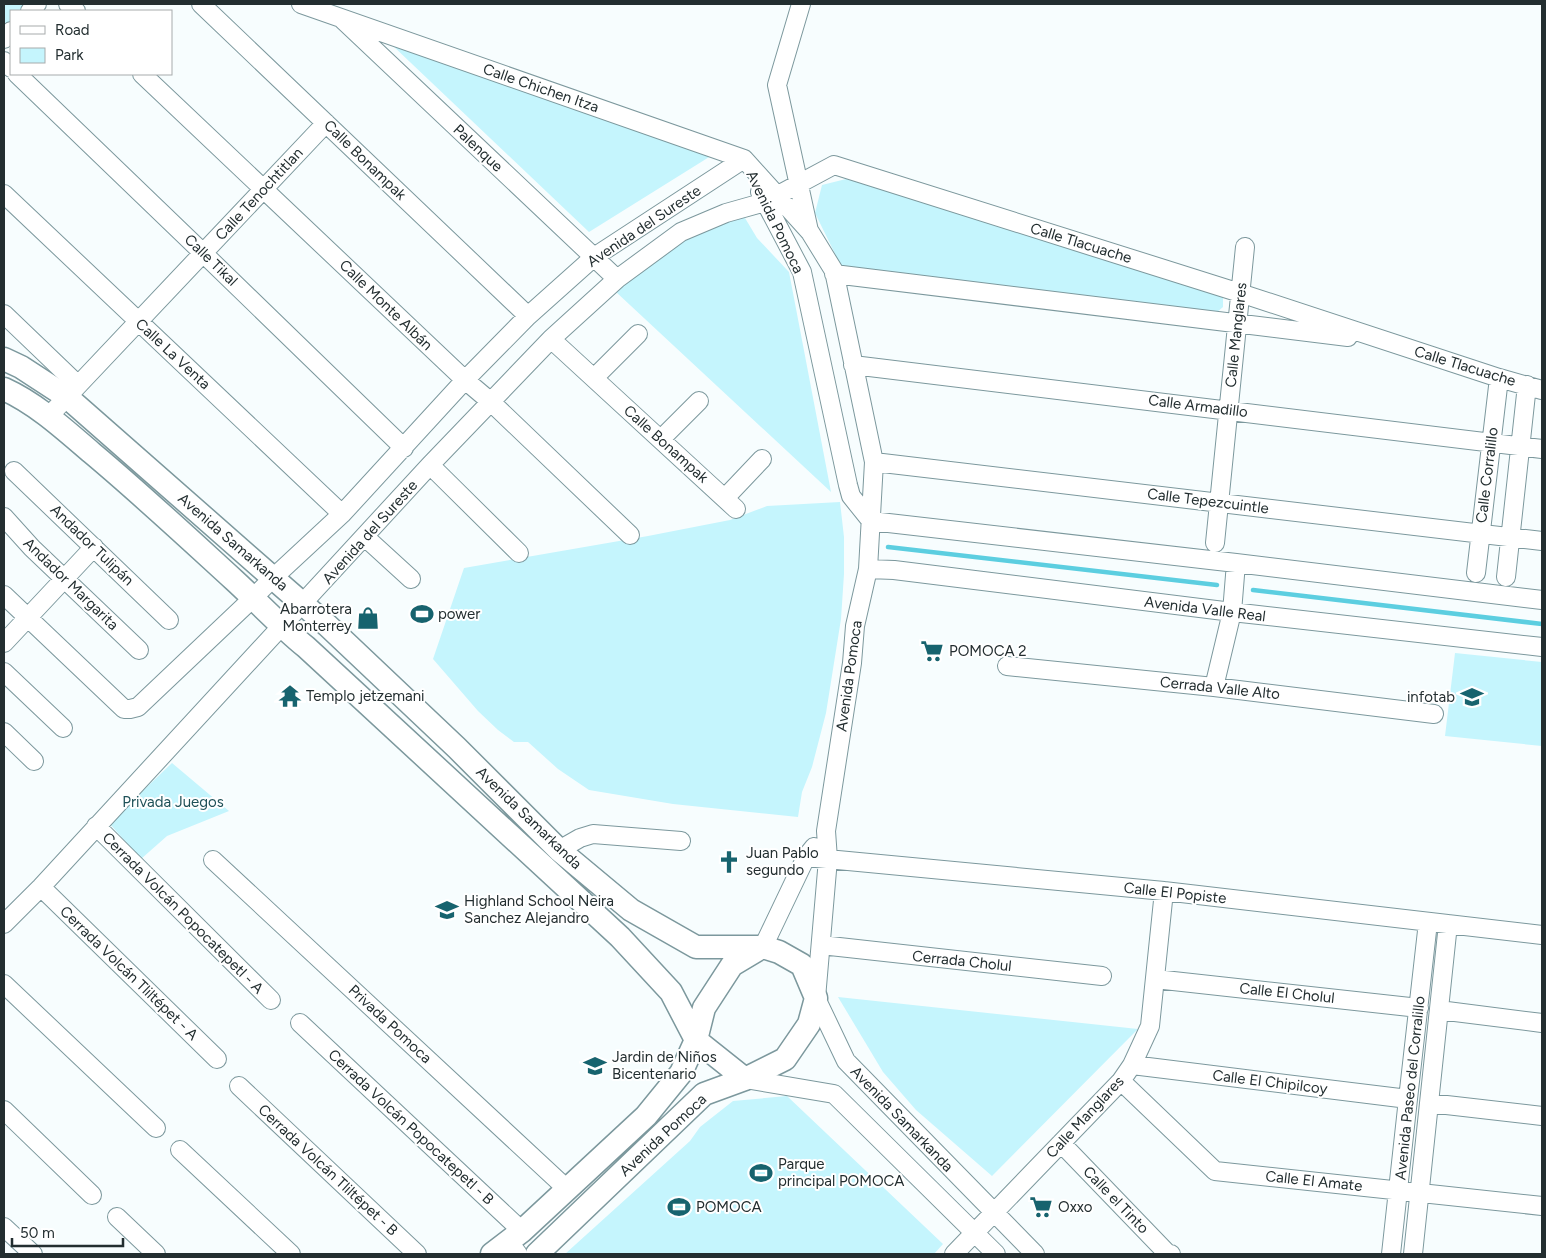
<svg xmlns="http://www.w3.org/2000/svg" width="1546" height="1258" font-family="Figtree,sans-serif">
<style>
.green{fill:#c5f5fd}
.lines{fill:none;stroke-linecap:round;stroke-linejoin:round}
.stream{stroke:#5ccee0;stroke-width:4.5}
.minor-casing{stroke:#7c989d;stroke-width:20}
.major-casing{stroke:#7c989d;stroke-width:25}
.minor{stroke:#fff;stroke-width:18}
.major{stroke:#fff;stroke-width:22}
.labels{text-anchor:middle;stroke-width:4;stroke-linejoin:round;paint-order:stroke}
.street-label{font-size:15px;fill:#232e30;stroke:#fff}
.poi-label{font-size:15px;fill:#232e30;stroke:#fff;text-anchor:start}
.park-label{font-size:15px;fill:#1f5158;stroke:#fff}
</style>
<rect width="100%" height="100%" fill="#f7fdfe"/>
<path class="green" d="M4 4H31L24 11H11V25L4 33Z
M391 44 714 154 589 232Z
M854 177 1223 297V307L1216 313 842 268 815 213 822 185Z
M742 213 757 238 789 272 831 492 616 292 682 233Z
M840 502 844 537V574L841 619 826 713 812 767 802 792 798 817 673 804 589 790 558 769 528 742H514L498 730 478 711 433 659 464 568 648 536 730 520 767 506Z
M1455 653 1542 662V746L1445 736Z
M172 763 229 811 167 836 141 859 109 823Z
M838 997 1138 1029 992 1176 916 1110 883 1072Z
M787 1096 943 1244 934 1254H565L690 1141 700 1127 733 1101Z"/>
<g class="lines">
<path class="stream" d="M888 547 1217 585
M1253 590 1542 624"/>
<defs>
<path id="minor" d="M68 4 76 11
M201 4 528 316
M301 4 744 159 810 232 834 271 874 462 868 569 855 626 852 663 826 831 828 859 816 998 846 1061 1035 1254
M801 4 777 85 809 231
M30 11 37 4
M343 20 617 279
M4 39 11 31
M4 61 11 68
M17 74 203 253 404 448
M142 74 465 380 491 402 630 535
M760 192 802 272 848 485 851 496 871 521
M4 194 342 514
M834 274 1348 337
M4 314 78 385
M551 339 736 509
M853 365 1542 449
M594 378 638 334
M49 416 326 123
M661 439 699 401
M874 462 1542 541
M430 465 519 553
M14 471 169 620
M725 498 762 459
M4 517 32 548 139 650
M871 521 1236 563 1542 600
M365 537 411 579
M1215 543 1245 247
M868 569 894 570 1232 612 1542 647
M1476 573 1499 378
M1506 577 1527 385
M4 595 124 709H130L138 707 253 598 273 578 342 514 465 380 528 316 594 257 744 159
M4 643 94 547
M1007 666 1214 687 1434 714
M4 672 63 728
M1214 687 1232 612 1236 563
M4 732 34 761
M96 826 271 1000
M559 850 580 838 593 834 681 841
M806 857 1164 891 1542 935
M213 860 567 1189
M41 887 217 1059
M4 924 41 887 430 465 551 339 617 279 681 232 726 213 765 202 834 165 1240 293 1499 378 1542 390
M821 945 1102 976
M763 947 806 857 814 847
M1155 979 1419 1008
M4 984 156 1128
M1439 1010 1542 1023
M300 1023 522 1231
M1132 1065 1408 1099
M745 1079 834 1094 996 1254
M1121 1081 1215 1171 1542 1206
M239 1086 417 1254
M1429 1103 1542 1116
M4 1110 92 1195
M1061 1143 1168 1254H1171
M180 1150 291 1254
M117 1217 156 1254
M4 1227 33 1254
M509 1242 518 1254
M954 1254 1121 1081 1132 1065 1150 1026 1164 891
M1391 1254 1408 1099 1428 922
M1413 1254 1448 924"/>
<path id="major" d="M4 359 21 367 67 397 273 578 327 625 457 748 559 850 631 910 696 947H763L779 952 802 965 816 998 809 1024 785 1059 745 1079 704 1094 537 1254
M4 389C37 404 65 430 92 453 141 494 187 537 234 580 258 602 280 626 306 647L620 937 671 992 696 1040 745 1079
M492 1254 522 1231 646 1116 681 1073 696 1040 704 1008 732 965 762 947"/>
</defs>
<use href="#minor" class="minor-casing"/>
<use href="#major" class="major-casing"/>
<use href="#minor" class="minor"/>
<use href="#major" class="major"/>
</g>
<defs>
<symbol id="stadium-bare" viewBox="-9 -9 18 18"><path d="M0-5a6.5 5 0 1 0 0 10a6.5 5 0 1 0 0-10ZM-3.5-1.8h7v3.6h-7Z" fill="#17636e" stroke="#fff" stroke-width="2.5" paint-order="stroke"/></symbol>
<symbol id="shop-bare" viewBox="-9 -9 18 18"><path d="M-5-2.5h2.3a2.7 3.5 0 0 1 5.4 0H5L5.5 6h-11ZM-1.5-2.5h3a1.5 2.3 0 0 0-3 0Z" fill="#17636e" stroke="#fff" stroke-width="2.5" paint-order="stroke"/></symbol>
<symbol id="supermarket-bare" viewBox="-9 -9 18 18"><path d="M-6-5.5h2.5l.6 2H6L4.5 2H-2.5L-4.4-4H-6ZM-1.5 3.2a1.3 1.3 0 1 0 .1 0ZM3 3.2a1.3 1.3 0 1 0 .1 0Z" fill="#17636e" stroke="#fff" stroke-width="2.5" paint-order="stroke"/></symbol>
<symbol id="temple-bare" viewBox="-9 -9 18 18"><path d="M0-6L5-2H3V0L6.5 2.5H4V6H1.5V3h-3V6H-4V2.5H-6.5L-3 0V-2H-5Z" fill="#17636e" stroke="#fff" stroke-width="2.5" paint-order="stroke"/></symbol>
<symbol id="school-bare" viewBox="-9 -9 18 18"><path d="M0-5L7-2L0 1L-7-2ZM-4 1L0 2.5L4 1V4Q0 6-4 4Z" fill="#17636e" stroke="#fff" stroke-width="2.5" paint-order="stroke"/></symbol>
<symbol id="church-bare" viewBox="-9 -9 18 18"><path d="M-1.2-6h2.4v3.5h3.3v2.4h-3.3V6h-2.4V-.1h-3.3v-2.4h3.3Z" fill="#17636e" stroke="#fff" stroke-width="2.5" paint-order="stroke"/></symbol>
</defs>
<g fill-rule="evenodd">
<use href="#stadium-bare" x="406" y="598" width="32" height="32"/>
<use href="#shop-bare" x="352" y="602" width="32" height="32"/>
<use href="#supermarket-bare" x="916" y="635" width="32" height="32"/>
<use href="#temple-bare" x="274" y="680" width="32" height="32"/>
<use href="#school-bare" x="1456" y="681" width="32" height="32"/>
<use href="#church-bare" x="713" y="846" width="32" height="32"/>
<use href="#school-bare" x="431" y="894" width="32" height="32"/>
<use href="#school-bare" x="579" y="1050" width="32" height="32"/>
<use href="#stadium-bare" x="745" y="1157" width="32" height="32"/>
<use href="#stadium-bare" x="663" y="1191" width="32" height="32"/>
<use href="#supermarket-bare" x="1025" y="1191" width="32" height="32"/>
</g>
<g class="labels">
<g class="street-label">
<text transform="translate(541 88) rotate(19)" y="5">Calle Chichen Itza</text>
<text transform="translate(478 148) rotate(43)" y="5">Palenque</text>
<text transform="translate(365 160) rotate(44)" y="5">Calle Bonampak</text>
<text transform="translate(259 194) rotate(-47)" y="5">Calle Tenochtitlan</text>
<text transform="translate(775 222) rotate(64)" y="5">Avenida Pomoca</text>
<text transform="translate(644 226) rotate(-34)" y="5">Avenida del Sureste</text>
<text transform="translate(1081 243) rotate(17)" y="5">Calle Tlacuache</text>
<text transform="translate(211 260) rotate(44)" y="5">Calle Tikal</text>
<text transform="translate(386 305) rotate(44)" y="5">Calle Monte Albán</text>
<text transform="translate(1236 335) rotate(-84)" y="5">Calle Manglares</text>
<text transform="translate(173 354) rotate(43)" y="5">Calle La Venta</text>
<text transform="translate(1465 366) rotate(17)" y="5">Calle Tlacuache</text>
<text transform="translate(1198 406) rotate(7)" y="5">Calle Armadillo</text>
<text transform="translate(666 444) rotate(42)" y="5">Calle Bonampak</text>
<text transform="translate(1487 475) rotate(-83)" y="5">Calle Corralillo</text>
<text transform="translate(1208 501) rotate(7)" y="5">Calle Tepezcuintle</text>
<text transform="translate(370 532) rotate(-48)" y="5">Avenida del Sureste</text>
<text transform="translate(233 542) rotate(41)" y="5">Avenida Samarkanda</text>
<text transform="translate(92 545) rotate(44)" y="5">Andador Tulipán</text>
<text transform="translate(71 584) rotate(44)" y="5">Andador Margarita</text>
<text transform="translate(1205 609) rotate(7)" y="5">Avenida Valle Real</text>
<text transform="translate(849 676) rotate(-82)" y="5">Avenida Pomoca</text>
<text transform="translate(1220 688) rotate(6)" y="5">Cerrada Valle Alto</text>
<text transform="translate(529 818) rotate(44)" y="5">Avenida Samarkanda</text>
<text transform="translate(1175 893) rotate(6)" y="5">Calle El Popiste</text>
<text transform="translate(183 913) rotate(45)" y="5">Cerrada Volcán Popocatepetl - A</text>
<text transform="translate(962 961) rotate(6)" y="5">Cerrada Cholul</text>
<text transform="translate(129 973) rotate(44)" y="5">Cerrada Volcán Tliltépet - A</text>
<text transform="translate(1287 993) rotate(6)" y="5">Calle El Cholul</text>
<text transform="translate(390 1024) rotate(43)" y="5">Privada Pomoca</text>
<text transform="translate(1270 1082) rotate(7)" y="5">Calle El Chipilcoy</text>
<text transform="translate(1410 1088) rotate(-84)" y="5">Avenida Paseo del Corralillo</text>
<text transform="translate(1085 1117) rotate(-47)" y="5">Calle Manglares</text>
<text transform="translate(902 1119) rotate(46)" y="5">Avenida Samarkanda</text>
<text transform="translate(411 1127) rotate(43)" y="5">Cerrada Volcán Popocatepetl - B</text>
<text transform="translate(663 1135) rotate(-43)" y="5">Avenida Pomoca</text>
<text transform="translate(328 1170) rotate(43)" y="5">Cerrada Volcán Tliltépet - B</text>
<text transform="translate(1314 1181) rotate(6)" y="5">Calle El Amate</text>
<text transform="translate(1116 1200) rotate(46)" y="5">Calle el Tinto</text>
</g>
<g class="poi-label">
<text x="352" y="614" text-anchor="end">Abarrotera<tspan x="352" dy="17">Monterrey</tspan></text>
<text x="438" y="619">power</text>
<text x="949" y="656">POMOCA 2</text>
<text x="306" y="701">Templo jetzemani</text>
<text x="1455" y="702" text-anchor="end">infotab</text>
<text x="746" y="858">Juan Pablo<tspan x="746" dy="17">segundo</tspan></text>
<text x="464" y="906">Highland School Neira<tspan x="464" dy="17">Sanchez Alejandro</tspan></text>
<text x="612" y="1062">Jardin de Niños<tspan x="612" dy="17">Bicentenario</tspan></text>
<text x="778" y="1169">Parque<tspan x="778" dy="17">principal POMOCA</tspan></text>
<text x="696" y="1212">POMOCA</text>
<text x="1058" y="1212">Oxxo</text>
</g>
<g class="park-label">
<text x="173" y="807">Privada Juegos</text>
</g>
</g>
<rect width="1546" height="1258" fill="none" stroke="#232e30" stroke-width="10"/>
<rect x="10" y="10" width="162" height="65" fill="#ffffff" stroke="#a7abac"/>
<rect x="20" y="26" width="25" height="8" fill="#ffffff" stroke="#a7abac"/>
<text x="55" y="35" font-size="15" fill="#232e30">Road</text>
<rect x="20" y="48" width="25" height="15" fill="#c5f5fd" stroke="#a7abac"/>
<text x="55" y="60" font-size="15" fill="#232e30">Park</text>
<path d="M12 1238v8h111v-8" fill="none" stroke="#232e30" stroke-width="2.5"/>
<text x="20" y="1238" font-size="15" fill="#232e30" stroke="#ffffff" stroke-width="4" paint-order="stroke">50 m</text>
</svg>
